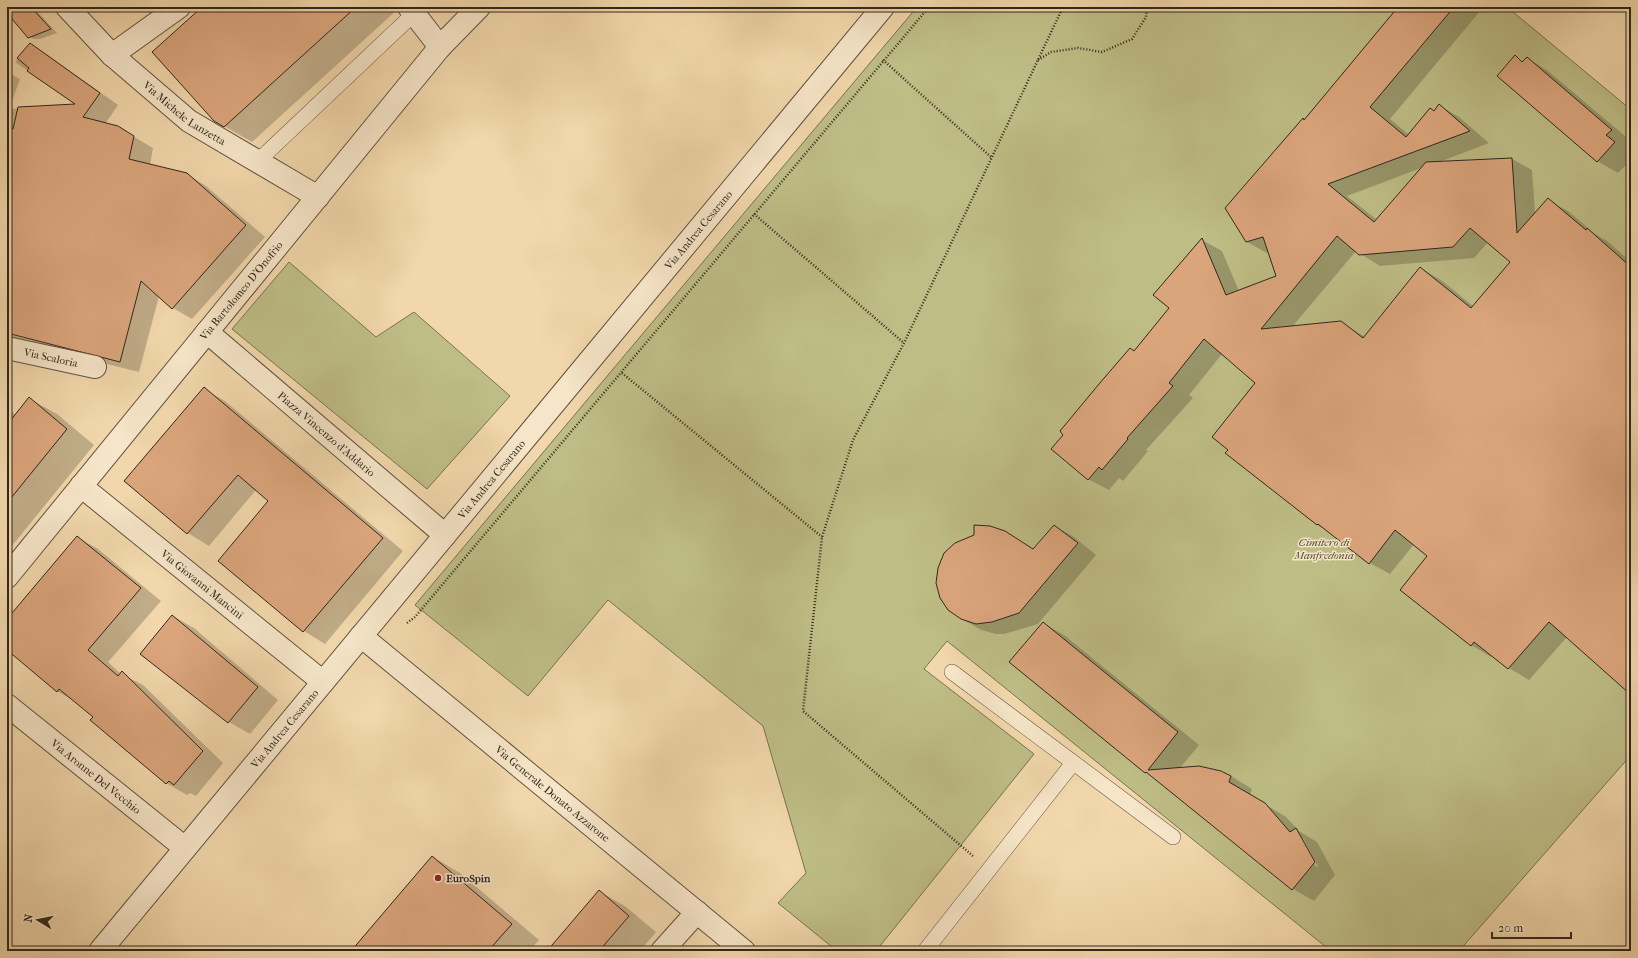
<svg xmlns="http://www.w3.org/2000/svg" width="1638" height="958" font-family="'IM FELL French Canon',serif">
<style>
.green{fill:#bebd86;stroke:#787252}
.shadow{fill:#0003;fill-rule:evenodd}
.building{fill:#dba57c;stroke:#31261e;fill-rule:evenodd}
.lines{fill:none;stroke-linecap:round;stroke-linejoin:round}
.lane-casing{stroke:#615241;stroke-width:16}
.street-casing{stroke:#615241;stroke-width:24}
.path{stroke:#31261e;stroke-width:2.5;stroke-dasharray:1 2;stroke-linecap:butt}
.lane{stroke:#f6e5c8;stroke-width:15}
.street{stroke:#f6e5c8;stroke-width:22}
.poi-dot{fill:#8f2418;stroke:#f6e5c8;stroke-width:1.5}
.labels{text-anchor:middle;stroke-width:3;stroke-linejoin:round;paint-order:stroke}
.street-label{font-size:11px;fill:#31261e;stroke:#f6e5c8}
.park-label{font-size:11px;font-style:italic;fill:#544c38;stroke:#f6e5c8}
.poi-label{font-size:11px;font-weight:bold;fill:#31261e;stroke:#f6e5c8;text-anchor:start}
</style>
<rect width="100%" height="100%" fill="#f1d7ab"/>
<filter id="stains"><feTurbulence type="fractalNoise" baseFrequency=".005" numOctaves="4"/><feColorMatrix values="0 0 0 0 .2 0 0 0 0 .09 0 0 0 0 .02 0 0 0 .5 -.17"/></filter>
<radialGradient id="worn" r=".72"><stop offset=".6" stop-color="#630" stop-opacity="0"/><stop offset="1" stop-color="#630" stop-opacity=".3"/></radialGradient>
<path class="green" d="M917 7H1507L1629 108 1631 106V755L1459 951H1331L947 641 924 669 1034 754 876 951H837L778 903 806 873 763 726 608 600 528 696 415 605Z
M289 262 376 337 414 312 510 396 427 489 232 329Z"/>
<path class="shadow" d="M7 7H33L57 33 40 39H34L27 35 7 12Z
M203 7H396L398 9 252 142 215 121Z
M1399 7H1478L1481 10 1390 119 1409 135 1435 112 1439 105 1459 117 1489 143 1439 162 1512 159 1532 170 1535 214 1548 200 1568 211 1595 234 1607 241 1631 262V693L1567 637 1529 680 1509 668 1493 655 1491 657 1471 645 1428 556 1414 544 1390 574 1370 563 1332 533 1317 525 1229 450 1256 383 1222 354 1189 395 1193 398 1146 450 1148 451 1123 481 1119 478 1109 490 1088 479 1064 435 1171 308 1202 240 1222 251 1239 291 1277 277 1269 253H1267L1247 242 1305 121ZM1421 168 1377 220 1347 196ZM1488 242 1511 262 1473 306 1441 280 1420 268 1365 337 1341 322 1292 327 1356 251 1380 266 1474 258Z
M30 44 49 56 118 105 105 124 117 127 153 148 150 165 187 174 206 186 265 237 192 319 173 308 159 296 139 372 7 339V72L20 79 9 109 78 105 15 62Z
M1515 57 1524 62 1527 58 1548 71 1631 141 1626 148 1631 152V160L1618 173 1597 161Z
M204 389 225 401 403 551 325 644 304 631 219 561 269 501 256 490 209 546 188 533 125 481Z
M30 399 57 414 94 445 7 552V408L16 415Z
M1055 526 1074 537 1096 555 1038 624 1004 634H996L981 630 962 619 945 604 937 583V575L945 554 1034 550Z
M77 537 98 549 161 601 108 662 121 674 143 685 223 763 196 796 190 793 187 795 166 783 94 717 74 701 57 691 7 648V620Z
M173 616 194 628 278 700 250 734 229 722Z
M1043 623 1064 635 1199 745 1180 768 1231 776 1252 789 1250 795 1286 817 1299 831 1317 842 1335 875 1314 901 1293 889 1011 662ZM1300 837H1302L1318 866 1316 867Z
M433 857 460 873 539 940 529 951H352Z
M599 891 626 907 656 932 640 951H548Z"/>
<path class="building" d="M7 7H31L51 29 28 38 7 13Z
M202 7H356L224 127 214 121 152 52Z
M1398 7H1454L1370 107 1406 137 1430 108 1434 111 1439 104 1470 131 1328 184 1374 222 1426 162 1512 158 1517 233 1548 198 1586 230 1587 228 1631 267V695L1549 622 1508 669 1474 642 1471 646 1400 590 1427 556 1395 530 1369 564 1318 524 1317 525 1225 453 1228 450 1212 437 1255 383 1204 339 1169 383 1173 386 1127 438 1128 439 1102 470 1099 467 1088 480 1051 449 1063 435 1060 431 1099 384 1130 348 1134 351 1169 308 1153 295 1202 238 1226 295 1276 276 1263 237 1246 242 1225 208 1303 118 1304 120ZM1470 228 1510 262 1471 308 1420 267 1363 338 1341 321 1261 329 1337 236 1359 255 1453 247Z
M30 43 100 93 83 117 118 126 134 136 129 159 187 173 246 225 172 309 141 281 120 362 7 333V128L13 129 18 107 75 104 27 71 29 68 17 58Z
M1515 55 1522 62 1527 57 1612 130 1606 135 1615 142 1597 162 1497 76Z
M204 387 383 538 303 632 218 561 268 501 238 475 187 534 124 481Z
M29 397 67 429 7 503V425Z
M974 525 990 526 1005 531 1033 549 1054 525 1078 543 1019 613 992 622 976 624 961 619 948 610 940 598 936 583 938 568 944 553 955 543 974 535Z
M77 536 141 588 88 650 118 676 122 671 203 751 174 785 169 781 166 784 90 720 93 717 59 689 57 692 7 650V619Z
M172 615 258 687 228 723 140 654Z
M1043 622 1178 732 1148 770 1199 766 1221 771 1231 776 1229 782 1265 803 1290 832 1296 828 1315 862 1292 890 1146 772 1145 773 1009 662Z
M432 856 512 924 488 951H351Z
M599 890 629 916 599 951H547Z"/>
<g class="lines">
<defs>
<path id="lane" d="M258 161 420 8
M952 672 1173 837
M925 951 1073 763"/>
<g id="street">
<path id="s1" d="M67 7 112 55 189 121 318 197"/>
<path d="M409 7 440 47"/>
<path d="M112 55 179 7"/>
<path id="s2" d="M207 332 445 535"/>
<path id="s3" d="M7 348 95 367"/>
<path id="s4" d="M81 486 323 682"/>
<path id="s5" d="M7 577 440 47 479 7"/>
<path id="s6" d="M361 636 744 951"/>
<path id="s7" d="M7 705 185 848"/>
<path id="s8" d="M100 951 883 7"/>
<path d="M662 951 697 912"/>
</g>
</defs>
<use href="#lane" class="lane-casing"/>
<use href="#street" class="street-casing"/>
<path class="path" d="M883 60 992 158
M1038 60 1051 52 1078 48 1102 52 1132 39 1146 17 1147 7
M754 214 904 343
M622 373 822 537
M407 623 415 617 929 7
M973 856 803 711 822 537 853 440 904 343 1063 7"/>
<use href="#lane" class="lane"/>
<use href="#street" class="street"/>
</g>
<circle class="poi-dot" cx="438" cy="878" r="4"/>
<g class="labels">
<g class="street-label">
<text dy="4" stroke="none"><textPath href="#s1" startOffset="159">Via Michele Lanzetta</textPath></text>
<text dy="4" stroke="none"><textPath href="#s8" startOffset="937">Via Andrea Cesarano</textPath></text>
<text dy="4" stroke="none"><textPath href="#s5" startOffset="370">Via Bartolomeo D'Onofrio</textPath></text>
<text dy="4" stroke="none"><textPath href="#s3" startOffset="45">Via Scaloria</textPath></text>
<text dy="4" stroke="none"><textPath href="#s2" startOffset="157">Piazza Vincenzo d'Addario</textPath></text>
<text dy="4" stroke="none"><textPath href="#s8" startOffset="613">Via Andrea Cesarano</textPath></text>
<text dy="4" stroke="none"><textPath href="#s4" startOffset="156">Via Giovanni Mancini</textPath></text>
<text dy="4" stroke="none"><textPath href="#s8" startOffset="289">Via Andrea Cesarano</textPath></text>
<text dy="4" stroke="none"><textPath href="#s7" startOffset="114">Via Aronne Del Vecchio</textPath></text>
<text dy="4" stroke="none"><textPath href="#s6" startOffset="248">Via Generale Donato Azzarone</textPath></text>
</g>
<g class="park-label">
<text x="1324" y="546">Cimitero di<tspan x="1324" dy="13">Manfredonia</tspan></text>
</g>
<g class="poi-label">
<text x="446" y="882">EuroSpin</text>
</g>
</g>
<rect width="1638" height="958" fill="none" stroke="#f1d7ab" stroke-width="24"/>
<rect x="8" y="8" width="1622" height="942" fill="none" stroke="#31261e" stroke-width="2"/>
<rect x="12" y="12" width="1614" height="934" fill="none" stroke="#31261e"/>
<g transform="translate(38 920) rotate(280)" stroke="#f6e5c8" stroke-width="3" paint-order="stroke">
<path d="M0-3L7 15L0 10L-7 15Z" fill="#31261e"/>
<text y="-6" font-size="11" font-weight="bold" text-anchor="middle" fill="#31261e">N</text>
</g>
<path d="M1492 932v6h79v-6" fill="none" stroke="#31261e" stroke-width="2"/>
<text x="1498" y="932" font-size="12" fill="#31261e" stroke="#f6e5c8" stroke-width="3" paint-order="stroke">20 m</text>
<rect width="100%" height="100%" filter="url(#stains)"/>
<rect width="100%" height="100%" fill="url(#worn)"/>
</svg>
